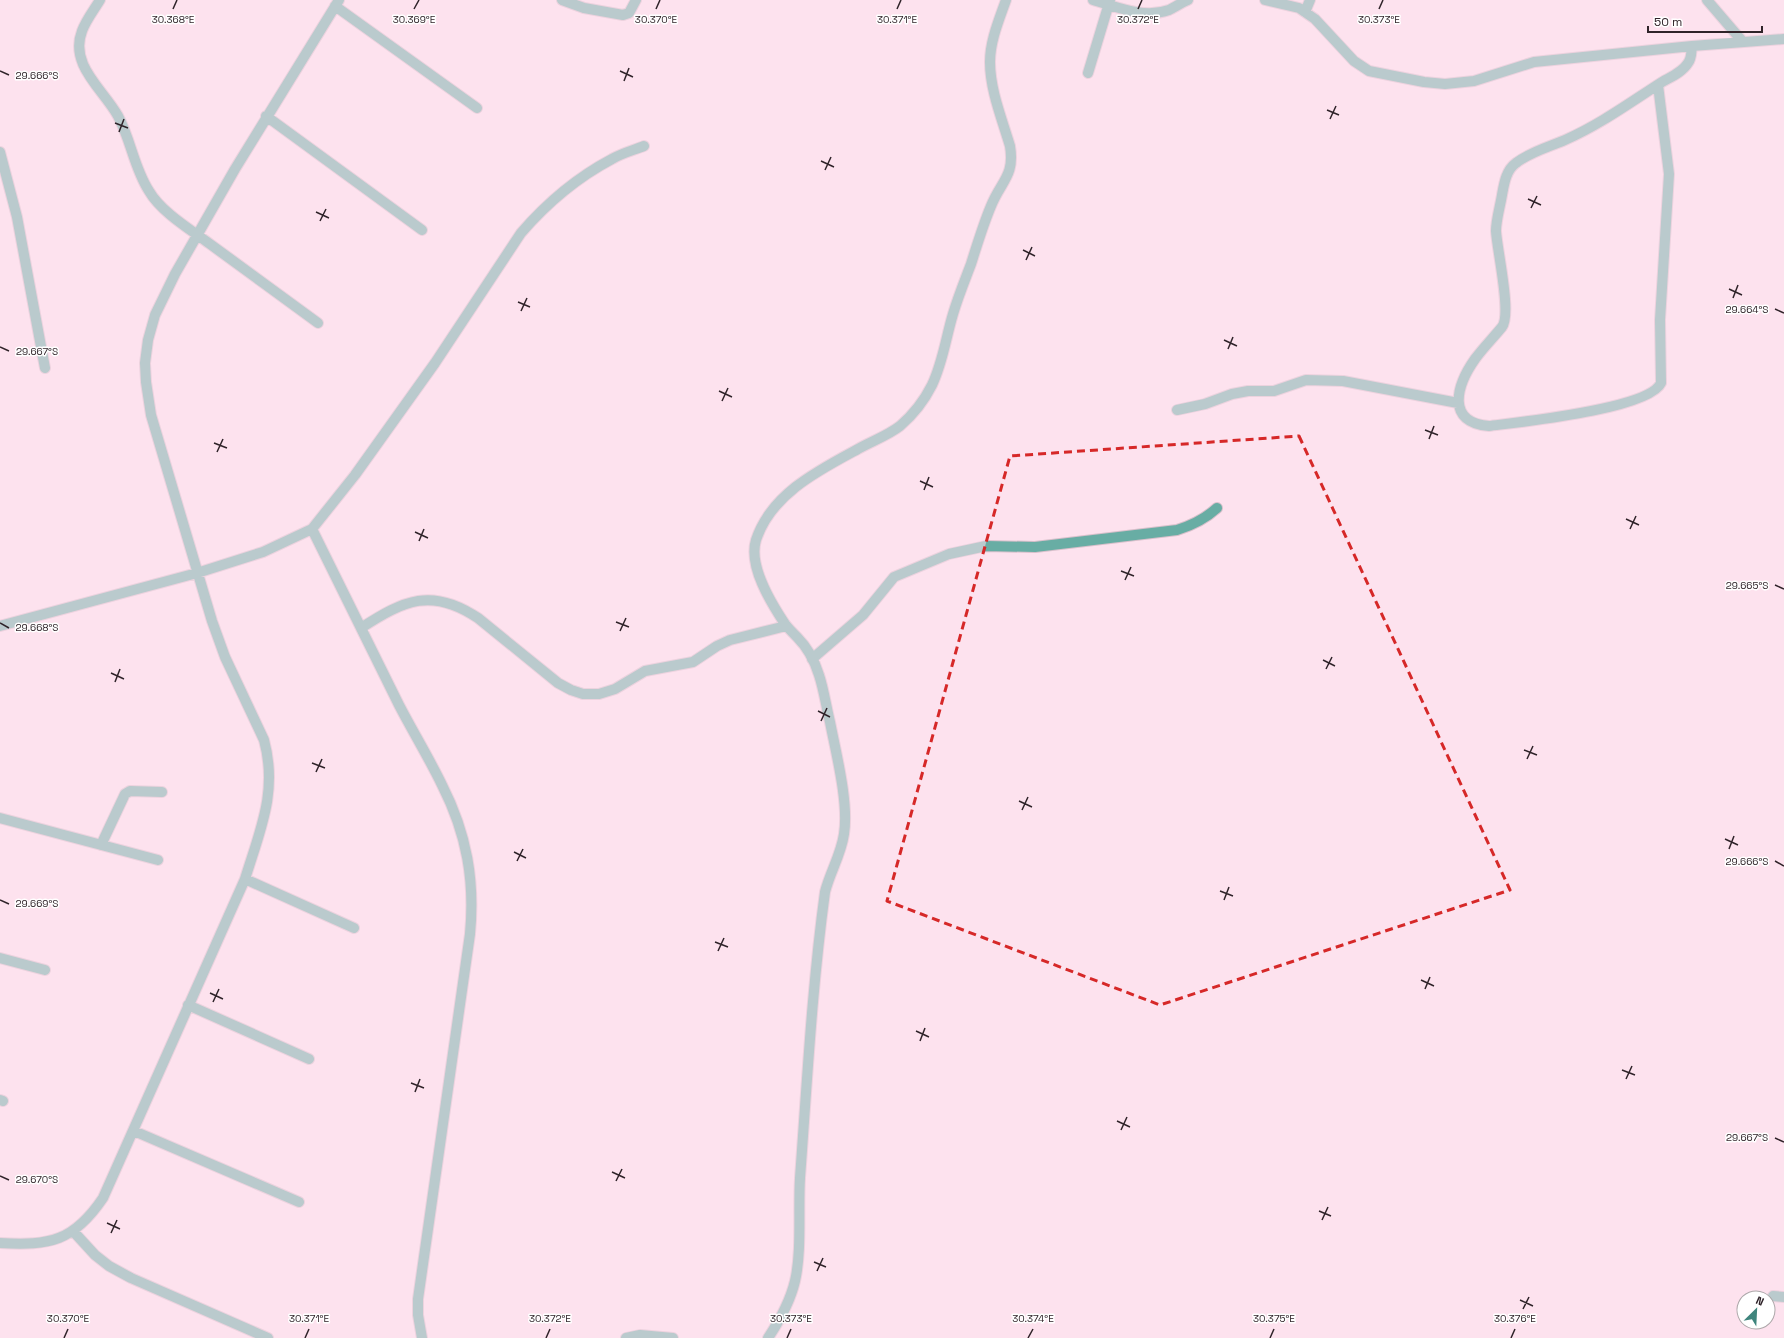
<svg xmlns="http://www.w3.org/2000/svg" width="1784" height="1338" font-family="'Space Grotesk',sans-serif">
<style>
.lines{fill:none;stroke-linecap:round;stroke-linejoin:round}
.minor-casing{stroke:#d8c0cb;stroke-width:12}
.minor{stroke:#68ada4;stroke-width:10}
.marked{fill:none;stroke:#d62828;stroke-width:3;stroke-dasharray:8 5;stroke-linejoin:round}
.ticks{fill:none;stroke:#2f2329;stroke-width:1.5}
.ticks-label{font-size:10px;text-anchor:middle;fill:#2f2329;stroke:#fff;stroke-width:3;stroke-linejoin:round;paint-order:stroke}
</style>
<rect width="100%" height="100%" fill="#fde2ee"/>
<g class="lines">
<defs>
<path id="minor" d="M100 0C94 10 86 20 82 31 69 65 103 89 118 116 131 140 134 168 149 191 161 212 191 230 210 244 246 270 282 297 318 323
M562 0 584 8 623 15 629 13 636 0
M1093 0C1117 7 1144 19 1169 10 1175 7 1181 3 1188 0
M1265 0 1299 8 1315 19 1354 61 1369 71 1424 82 1445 84 1474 81 1534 62 1692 46 1784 39
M1707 0 1743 42
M335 6 477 108
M1305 12 1310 0
M1088 73 1110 0
M1658 85 1669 174 1660 320 1661 383C1649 409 1520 422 1489 426 1446 423 1456 386 1475 359 1483 348 1493 338 1502 327 1512 314 1497 250 1496 231 1496 220 1500 207 1502 195 1504 184 1506 170 1516 163 1530 152 1549 147 1565 140 1599 125 1628 104 1659 84 1668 78 1682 73 1688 63 1692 58 1691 52 1692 46
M266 116 422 230
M0 152 17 217 45 368
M1177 410 1205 404 1232 394 1248 391H1274L1306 380 1343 381 1458 403
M312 529C341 588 370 647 399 705 413 732 429 758 442 785 467 834 475 881 470 934L418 1299V1315L422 1338
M0 626 197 573 263 552 312 529 355 475 435 363 521 233C546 204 578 177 612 159 622 153 634 150 644 146
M361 628C404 600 432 587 478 618L558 683 571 690 583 694H599L615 689 645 671 693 662 717 646 730 640 786 626
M812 659 863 615 894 577 949 554 986 546 1035 547 1177 530C1193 525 1205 519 1217 508
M0 818 158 860
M101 845 125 794 130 791 162 792
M245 879 354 928
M0 958 45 970
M188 1005 309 1059
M0 1100 3 1101
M134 1131 299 1202
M73 1231 95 1255 109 1266 131 1278 268 1338
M0 1243C50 1246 74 1241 103 1198L245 879C260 830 278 792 264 740L225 657 212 621 151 415 146 382 145 363 148 340 155 315 175 274 235 169 339 0
M1773 1296 1784 1297
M626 1338 640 1335 673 1338
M768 1338C780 1320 790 1302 795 1281 802 1251 798 1210 800 1178 807 1083 812 987 825 892 830 872 841 855 844 834 849 803 836 753 830 722 826 706 824 690 819 675 815 662 807 647 797 637 793 633 789 629 785 624 771 603 748 566 756 540 771 494 819 470 858 449 872 441 887 436 900 426 914 414 924 401 932 385 943 362 946 337 953 314 958 297 965 280 971 264 977 245 983 225 991 206 1001 181 1015 176 1010 146 1002 119 990 90 990 62 990 41 999 20 1006 0"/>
</defs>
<use href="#minor" class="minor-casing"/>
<use href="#minor" class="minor"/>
</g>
<path d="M0 0H1784V1338H0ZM1299 436 1510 890 1160 1005 887 901 1010 456Z" fill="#fde2ee" fill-opacity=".55" fill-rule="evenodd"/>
<path class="marked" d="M1299 436 1510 890 1160 1005 887 901 1010 456Z"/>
<path class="ticks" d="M173 9 177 0M414 9 419 0M656 9 660 0M897 9 901 0M1138 9 1142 0M1379 9 1383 0M0 71 9 75M620 71 633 77M624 81 629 68M1327 110 1339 115M1330 119 1336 106M115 123 128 128M119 132 124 119M821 161 834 167M825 170 831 157M1528 199 1541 205M1531 208 1537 196M316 212 329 218M320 221 326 209M1023 250 1035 256M1026 260 1032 247M1729 289 1742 295M1733 298 1738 285M518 302 530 307M1775 309 1784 313M521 311 527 298M1224 340 1237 346M0 347 9 351M1228 349 1233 337M719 391 732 397M722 401 728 388M1425 430 1438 435M1429 439 1434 426M214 443 227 448M217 452 223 439M920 481 933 487M924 490 929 477M1626 519 1639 525M1630 529 1636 516M415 532 428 538M419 541 424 529M1121 571 1134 576M1125 580 1131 567M1775 585 1784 589M616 622 629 627M0 623 9 628M620 631 626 618M1323 660 1335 666M1326 669 1332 657M111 673 124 679M115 682 120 669M818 711 830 717M821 721 827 708M1524 750 1537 755M1527 759 1533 746M312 763 325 768M316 772 322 759M1019 801 1032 807M1022 810 1028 797M1725 839 1738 845M1729 849 1734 836M514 852 526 858M517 861 523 849M1775 861 1784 866M1220 891 1233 896M0 900 9 904M1224 900 1229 887M715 942 728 947M718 951 724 938M1421 980 1434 986M1425 989 1430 977M210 993 223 999M213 1002 219 989M916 1031 929 1037M920 1041 925 1028M1622 1070 1635 1075M1626 1079 1632 1066M411 1083 424 1088M415 1092 420 1079M1117 1121 1130 1127M1121 1130 1127 1117M1775 1138 1784 1142M612 1172 625 1178M0 1176 9 1180M616 1181 622 1169M1319 1211 1331 1216M1322 1220 1328 1207M107 1223 120 1229M111 1233 117 1220M814 1262 826 1267M817 1271 823 1258M1520 1300 1533 1306M1523 1309 1529 1297M64 1338 68 1329M305 1338 309 1329M546 1338 550 1329M787 1338 791 1329M1028 1338 1033 1329M1270 1338 1274 1329M1511 1338 1515 1329"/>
<g class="ticks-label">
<text x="173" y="23">30.368°E</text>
<text x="656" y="23">30.370°E</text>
<text x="897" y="23">30.371°E</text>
<text x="1138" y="23">30.372°E</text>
<text x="414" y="23">30.369°E</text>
<text x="1379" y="23">30.373°E</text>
<text x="37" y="79">29.666°S</text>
<text x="1747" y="313">29.664°S</text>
<text x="37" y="355">29.667°S</text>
<text x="1747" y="589">29.665°S</text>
<text x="37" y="631">29.668°S</text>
<text x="1747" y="865">29.666°S</text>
<text x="37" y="907">29.669°S</text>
<text x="1747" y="1141">29.667°S</text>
<text x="37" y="1183">29.670°S</text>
<text x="68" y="1322">30.370°E</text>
<text x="309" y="1322">30.371°E</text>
<text x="550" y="1322">30.372°E</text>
<text x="791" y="1322">30.373°E</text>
<text x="1033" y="1322">30.374°E</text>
<text x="1274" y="1322">30.375°E</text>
<text x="1515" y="1322">30.376°E</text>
</g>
<g transform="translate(1756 1310) rotate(24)"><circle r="19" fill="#ffffff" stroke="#aca7a9"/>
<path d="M0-3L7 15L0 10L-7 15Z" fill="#3f857d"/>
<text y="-6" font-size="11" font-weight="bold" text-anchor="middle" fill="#2f2329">N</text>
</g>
<path d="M1648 26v6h114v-6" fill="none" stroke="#2f2329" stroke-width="2"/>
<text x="1654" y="26" font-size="12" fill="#2f2329" stroke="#ffffff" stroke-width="3" paint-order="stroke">50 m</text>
</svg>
